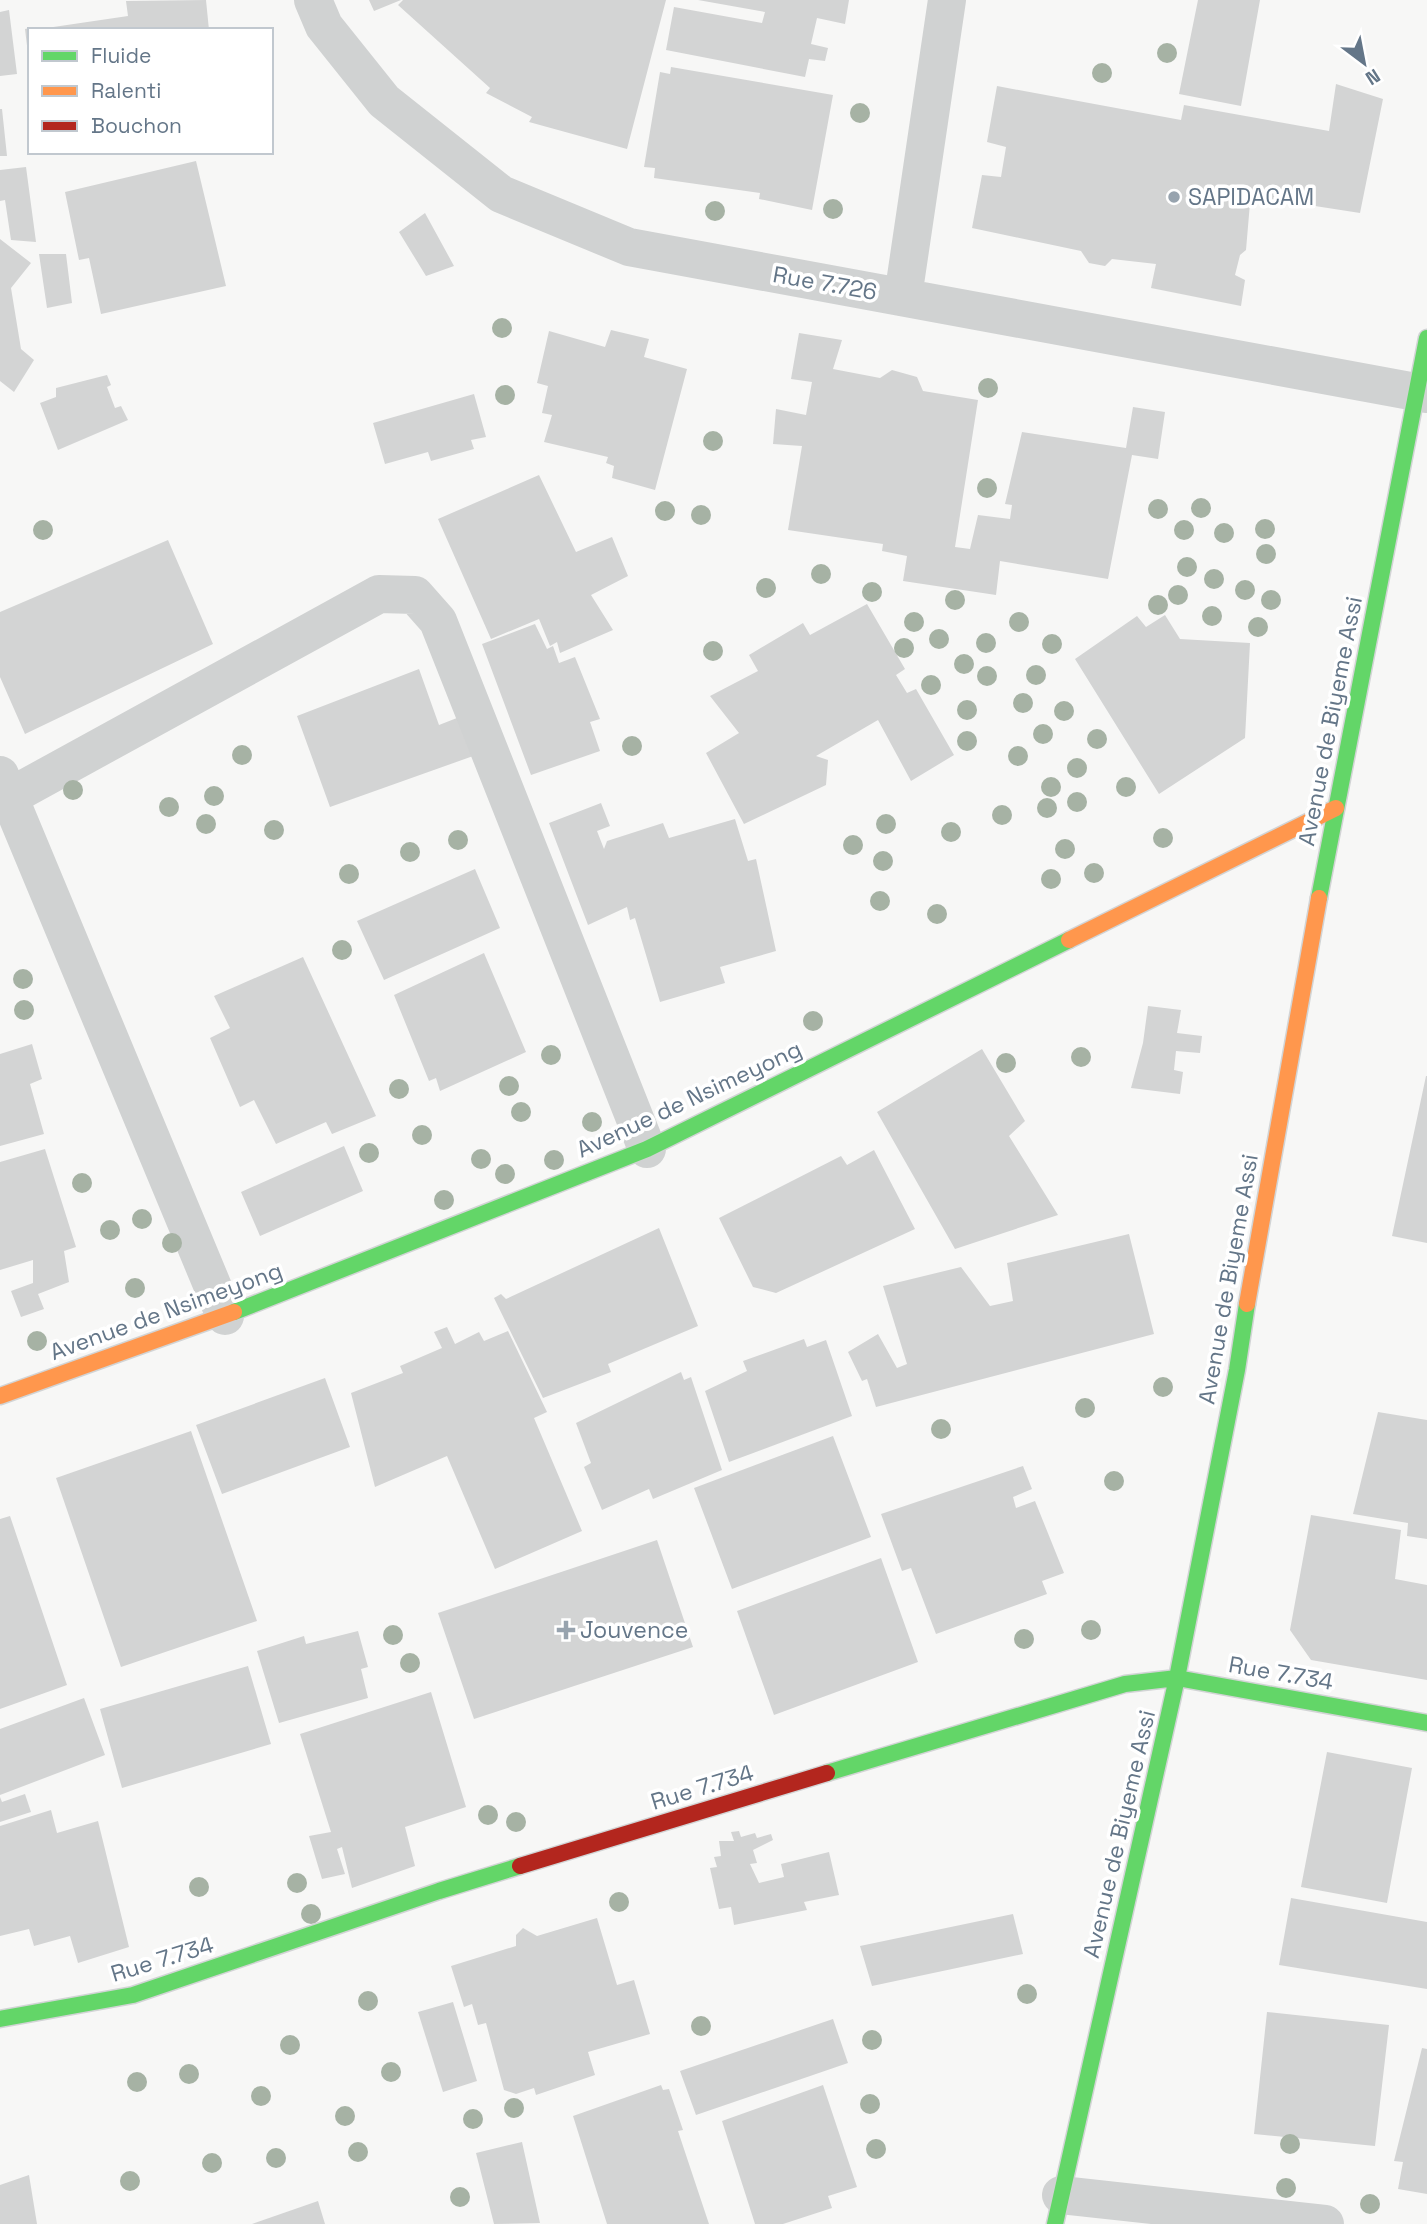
<svg xmlns="http://www.w3.org/2000/svg" width="1427" height="2224" font-family="'Space Grotesk',sans-serif">
<style>
.building{fill:#d3d4d4}
.lines{fill:none;stroke-linecap:round;stroke-linejoin:round}
.fast-casing{stroke:#d2d4d5;stroke-width:19}
.slow-casing{stroke:#d2d4d5;stroke-width:19}
.jam-casing{stroke:#d2d4d5;stroke-width:19}
.street{stroke:#d0d2d2;stroke-width:38}
.fast{stroke:#63d668;stroke-width:16}
.slow{stroke:#ff974d;stroke-width:16}
.jam{stroke:#b3261e;stroke-width:16}
.tree{fill:#a6b2a4}
.poi-dot{fill:#97a3ae;stroke:#fff;stroke-width:2.5}
.labels{text-anchor:middle;stroke-width:7;stroke-linejoin:round;paint-order:stroke}
.poi-label{font-size:23px;fill:#647688;stroke:#fff;text-anchor:start}
.street-label{font-size:23px;fill:#647688;stroke:#fff}
</style>
<rect width="100%" height="100%" fill="#f7f7f6"/>
<path class="building" d="M206 0 209 30H33L128 16 126 1Z
M369 0H401L374 11Z
M403 0H666L627 149 529 122 532 117 486 93 490 88 398 5Z
M698 0H849L845 24 817 18 811 44 828 48 825 61 809 59 805 77 666 50 674 7 762 23 765 12Z
M1198 0H1260L1241 106 1179 94Z
M9 10 17 74 0 76V12Z
M30 28V54H28L25 29Z
M671 67 833 95 812 210 759 199 760 193 654 178 655 168 644 167 660 72 670 74Z
M1336 84 1383 99 1360 213 1257 197 1250 203 1246 250 1240 255 1235 275 1245 280 1241 306 1151 288 1156 264 1112 259 1105 266 1089 263 1081 251 972 228 982 175 1001 177 1006 147 987 142 997 86 1181 120 1184 105 1329 131Z
M0 109H2L7 156H0Z
M196 161 226 286 101 314 89 258 79 260 65 192Z
M26 167 36 242 11 240 5 200 0 201V170Z
M425 213 454 266 426 276 399 232Z
M0 239 31 263 11 288 21 349 34 360 14 392 0 381Z
M39 254H66L72 303 47 308Z
M611 330 649 339 644 357 687 369 655 490 612 478 614 466 606 463 608 457 544 442 552 415 542 413 548 386 537 383 549 331 605 347Z
M799 333 842 340 833 369 880 378 892 370 917 377 923 391 978 400 955 547 970 549 978 515 1010 519 1012 505 1005 504 1022 432 1126 448 1133 407 1165 412 1158 459 1132 455 1108 579 1000 561 996 595 903 581 907 556 882 551 883 544 788 530 802 446 773 444 776 409 806 415 812 382 791 379Z
M107 375 111 385 107 387 115 408 121 406 128 420 58 450 40 403 56 397V388Z
M474 394 486 437 471 440 474 449 431 461 428 452 385 464 373 423Z
M539 475 576 552 612 537 628 576 591 595 613 630 560 653 557 642 550 646 539 619 491 639 438 519Z
M168 540 213 644 25 734 0 677V612Z
M867 604 905 669 896 675 907 693 916 689 954 755 911 781 878 720 816 756 828 760 826 785 744 824 706 753 739 733 710 696 758 671 749 655 803 623 810 635Z
M1165 615 1180 639 1250 643 1245 738 1159 794 1075 659 1137 616 1146 627Z
M535 624 547 649 553 646 559 663 575 657 600 719 590 722 600 751 531 775 482 644Z
M419 669 439 725 462 716 476 755 330 807 297 716Z
M601 803 610 826 597 831 604 849 607 841 663 823 669 838 735 819 748 861 756 859 776 951 720 967 725 983 660 1002 635 918 630 920 627 907 588 925 549 823Z
M475 869 500 928 384 980 357 921Z
M484 953 526 1052 440 1091 436 1078 429 1081 394 995Z
M303 957 376 1116 332 1134 326 1122 276 1144 254 1100 240 1107 210 1038 230 1028 214 996Z
M1148 1006 1181 1010 1177 1033 1202 1036 1200 1053 1176 1051 1174 1070 1183 1072 1180 1094 1131 1088 1143 1043Z
M32 1044 42 1079 30 1084 44 1134 0 1146V1054Z
M982 1049 1025 1121 1009 1136 1058 1215 955 1249 877 1112Z
M1426 1076H1427V1243L1392 1236Z
M344 1146 363 1191 260 1236 241 1192Z
M45 1149 76 1247 64 1251 69 1282 38 1294 44 1309 21 1317 11 1291 33 1283V1260L0 1270V1162Z
M874 1150 915 1229 776 1293 753 1287 719 1218 841 1156 847 1165Z
M659 1228 698 1326 608 1364 611 1372 543 1398 494 1298 501 1294 506 1299Z
M1129 1234 1154 1334 876 1407 867 1379 862 1381 848 1352 878 1334 897 1368 907 1364 883 1286 961 1267 990 1306 1013 1301 1007 1263Z
M447 1327 455 1344 479 1332 484 1341 508 1331 547 1412 534 1418 582 1531 495 1569 447 1456 375 1487 351 1393 403 1373 400 1366 442 1348 434 1332Z
M804 1339 807 1347 826 1340 852 1416 729 1462 705 1391 747 1371 743 1361Z
M681 1372 684 1380 691 1377 722 1470 653 1499 649 1489 602 1510 584 1467 591 1463 576 1423Z
M325 1378 350 1447 222 1494 196 1425Z
M1378 1412 1427 1420V1539L1407 1536 1408 1523 1353 1514Z
M191 1431 257 1621 121 1667 56 1478Z
M833 1436 871 1537 732 1589 694 1488Z
M1023 1466 1032 1489 1013 1497 1016 1508 1035 1501 1064 1573 1042 1581 1047 1594 936 1634 911 1568 902 1571 881 1514Z
M1311 1515 1401 1530 1395 1579 1427 1585V1680L1311 1660 1290 1630Z
M10 1516 67 1685 0 1709V1519Z
M657 1540 693 1647 474 1719 438 1613Z
M881 1558 918 1662 774 1715 737 1611Z
M358 1631 368 1667 361 1669 368 1698 279 1723 257 1651 304 1636 306 1644Z
M248 1666 271 1744 122 1788 100 1709Z
M431 1692 466 1807 405 1827 415 1866 352 1888 342 1847 337 1849 345 1874 322 1879 309 1836 331 1832 300 1734Z
M84 1698 105 1755 0 1795V1729Z
M1327 1752 1412 1768 1387 1903 1301 1887Z
M25 1794 31 1812 0 1822V1797L2 1802Z
M51 1810 57 1833 98 1821 129 1947 78 1963 70 1936 34 1946 29 1929 0 1936V1826Z
M739 1831 741 1837 755 1833 757 1838 771 1834 773 1840 753 1850 757 1863 750 1864 759 1883 784 1877 781 1864 829 1852 839 1895 804 1902 807 1910 734 1925 731 1907 719 1909 710 1868 717 1867 714 1857 721 1856 719 1841H734L731 1832Z
M1291 1898 1427 1922V1989L1279 1965Z
M1013 1914 1023 1954 872 1986 860 1946Z
M597 1918 617 1985 634 1980 650 2034 588 2052 595 2075 536 2095 534 2088 516 2094 504 2090 486 2023 478 2025 472 2004 464 2007 451 1966 516 1946V1935L523 1928 537 1936Z
M453 2002 477 2081 443 2092 418 2012Z
M1267 2012 1389 2025 1375 2146 1254 2134Z
M833 2019 848 2063 696 2115 680 2071Z
M1422 2048 1427 2049V2194L1398 2189 1403 2162 1394 2161Z
M661 2085 663 2090 669 2089 683 2130 678 2131 709 2224H607L573 2116Z
M823 2085 857 2187 828 2196 832 2208 783 2224H755L722 2121Z
M522 2142 540 2223 494 2224 476 2153Z
M29 2175 37 2224H0V2185Z
M318 2201 325 2224H252Z"/>
<g class="lines">
<defs>
<path id="fast" d="M1319 898 1427 338
M234 1312 647 1149 1069 940
M827 1773 1125 1684 1177 1678 1427 1723
M0 2019 133 1995 439 1891 520 1866
M1055 2224 1177 1678 1237 1370 1247 1304"/>
<path id="slow" d="M1069 940 1336 808
M1247 1304 1319 898
M0 1396 234 1312"/>
<path id="jam" d="M520 1866 827 1773"/>
</defs>
<use href="#fast" class="fast-casing"/>
<use href="#slow" class="slow-casing"/>
<use href="#jam" class="jam-casing"/>
<path class="street" d="M313 0 324 26 384 101 501 194 629 247 1427 394
M903 297 947 0
M0 775 225 1316
M9 797 379 594 415 595 438 621 647 1149
M1061 2195 1325 2224"/>
<use href="#fast" class="fast"/>
<use href="#slow" class="slow"/>
<use href="#jam" class="jam"/>
</g>
<g class="tree">
<circle cx="1167" cy="53" r="10"/>
<circle cx="1102" cy="73" r="10"/>
<circle cx="860" cy="113" r="10"/>
<circle cx="833" cy="209" r="10"/>
<circle cx="715" cy="211" r="10"/>
<circle cx="502" cy="328" r="10"/>
<circle cx="988" cy="388" r="10"/>
<circle cx="505" cy="395" r="10"/>
<circle cx="713" cy="441" r="10"/>
<circle cx="987" cy="488" r="10"/>
<circle cx="1201" cy="508" r="10"/>
<circle cx="1158" cy="509" r="10"/>
<circle cx="665" cy="511" r="10"/>
<circle cx="701" cy="515" r="10"/>
<circle cx="1265" cy="529" r="10"/>
<circle cx="43" cy="530" r="10"/>
<circle cx="1184" cy="530" r="10"/>
<circle cx="1224" cy="533" r="10"/>
<circle cx="1266" cy="554" r="10"/>
<circle cx="1187" cy="567" r="10"/>
<circle cx="821" cy="574" r="10"/>
<circle cx="1214" cy="579" r="10"/>
<circle cx="766" cy="588" r="10"/>
<circle cx="1245" cy="590" r="10"/>
<circle cx="872" cy="592" r="10"/>
<circle cx="1178" cy="595" r="10"/>
<circle cx="955" cy="600" r="10"/>
<circle cx="1271" cy="600" r="10"/>
<circle cx="1158" cy="605" r="10"/>
<circle cx="1212" cy="616" r="10"/>
<circle cx="914" cy="622" r="10"/>
<circle cx="1019" cy="622" r="10"/>
<circle cx="1258" cy="627" r="10"/>
<circle cx="939" cy="639" r="10"/>
<circle cx="986" cy="643" r="10"/>
<circle cx="1052" cy="644" r="10"/>
<circle cx="904" cy="648" r="10"/>
<circle cx="713" cy="651" r="10"/>
<circle cx="964" cy="664" r="10"/>
<circle cx="1036" cy="675" r="10"/>
<circle cx="987" cy="676" r="10"/>
<circle cx="931" cy="685" r="10"/>
<circle cx="1023" cy="703" r="10"/>
<circle cx="967" cy="710" r="10"/>
<circle cx="1064" cy="711" r="10"/>
<circle cx="1043" cy="734" r="10"/>
<circle cx="1097" cy="739" r="10"/>
<circle cx="967" cy="741" r="10"/>
<circle cx="632" cy="746" r="10"/>
<circle cx="242" cy="755" r="10"/>
<circle cx="1018" cy="756" r="10"/>
<circle cx="1077" cy="768" r="10"/>
<circle cx="1051" cy="787" r="10"/>
<circle cx="1126" cy="787" r="10"/>
<circle cx="73" cy="790" r="10"/>
<circle cx="214" cy="796" r="10"/>
<circle cx="1077" cy="802" r="10"/>
<circle cx="169" cy="807" r="10"/>
<circle cx="1047" cy="808" r="10"/>
<circle cx="1002" cy="815" r="10"/>
<circle cx="206" cy="824" r="10"/>
<circle cx="886" cy="824" r="10"/>
<circle cx="274" cy="830" r="10"/>
<circle cx="951" cy="832" r="10"/>
<circle cx="1163" cy="838" r="10"/>
<circle cx="458" cy="840" r="10"/>
<circle cx="853" cy="845" r="10"/>
<circle cx="1065" cy="849" r="10"/>
<circle cx="410" cy="852" r="10"/>
<circle cx="883" cy="861" r="10"/>
<circle cx="1094" cy="873" r="10"/>
<circle cx="349" cy="874" r="10"/>
<circle cx="1051" cy="879" r="10"/>
<circle cx="880" cy="901" r="10"/>
<circle cx="937" cy="914" r="10"/>
<circle cx="342" cy="950" r="10"/>
<circle cx="23" cy="979" r="10"/>
<circle cx="24" cy="1010" r="10"/>
<circle cx="813" cy="1021" r="10"/>
<circle cx="551" cy="1055" r="10"/>
<circle cx="1081" cy="1057" r="10"/>
<circle cx="1006" cy="1063" r="10"/>
<circle cx="509" cy="1086" r="10"/>
<circle cx="399" cy="1089" r="10"/>
<circle cx="521" cy="1112" r="10"/>
<circle cx="592" cy="1122" r="10"/>
<circle cx="422" cy="1135" r="10"/>
<circle cx="369" cy="1153" r="10"/>
<circle cx="481" cy="1159" r="10"/>
<circle cx="554" cy="1160" r="10"/>
<circle cx="505" cy="1174" r="10"/>
<circle cx="82" cy="1183" r="10"/>
<circle cx="444" cy="1200" r="10"/>
<circle cx="142" cy="1219" r="10"/>
<circle cx="110" cy="1230" r="10"/>
<circle cx="172" cy="1243" r="10"/>
<circle cx="135" cy="1288" r="10"/>
<circle cx="37" cy="1341" r="10"/>
<circle cx="1163" cy="1387" r="10"/>
<circle cx="1085" cy="1408" r="10"/>
<circle cx="941" cy="1429" r="10"/>
<circle cx="1114" cy="1481" r="10"/>
<circle cx="1091" cy="1630" r="10"/>
<circle cx="393" cy="1635" r="10"/>
<circle cx="1024" cy="1639" r="10"/>
<circle cx="410" cy="1663" r="10"/>
<circle cx="488" cy="1815" r="10"/>
<circle cx="516" cy="1822" r="10"/>
<circle cx="297" cy="1883" r="10"/>
<circle cx="199" cy="1887" r="10"/>
<circle cx="619" cy="1902" r="10"/>
<circle cx="311" cy="1914" r="10"/>
<circle cx="1027" cy="1994" r="10"/>
<circle cx="368" cy="2001" r="10"/>
<circle cx="701" cy="2026" r="10"/>
<circle cx="872" cy="2040" r="10"/>
<circle cx="290" cy="2045" r="10"/>
<circle cx="391" cy="2072" r="10"/>
<circle cx="189" cy="2074" r="10"/>
<circle cx="137" cy="2082" r="10"/>
<circle cx="261" cy="2096" r="10"/>
<circle cx="870" cy="2104" r="10"/>
<circle cx="514" cy="2108" r="10"/>
<circle cx="345" cy="2116" r="10"/>
<circle cx="473" cy="2119" r="10"/>
<circle cx="1290" cy="2144" r="10"/>
<circle cx="876" cy="2149" r="10"/>
<circle cx="358" cy="2152" r="10"/>
<circle cx="276" cy="2158" r="10"/>
<circle cx="212" cy="2163" r="10"/>
<circle cx="130" cy="2181" r="10"/>
<circle cx="1286" cy="2188" r="10"/>
<circle cx="460" cy="2197" r="10"/>
<circle cx="1370" cy="2204" r="10"/>
</g>
<g class="poi-dot">
<circle cx="1174" cy="197" r="7"/>
<path d="M562.5 1619.5h7v7h7v7h-7v7h-7v-7h-7v-7h7z"/>
</g>
<g class="labels">
<g class="poi-label">
<text x="1188" y="205">SAPIDACAM</text>
<text x="580" y="1638">Jouvence</text>
</g>
<g class="street-label">
<text transform="translate(825 283) rotate(10)" y="8">Rue 7.726</text>
<text transform="translate(1330 721) rotate(-79)" y="8">Avenue de Biyeme Assi</text>
<text transform="translate(689 1099) rotate(-25)" y="8">Avenue de Nsimeyong</text>
<text transform="translate(1228 1279) rotate(-80)" y="8">Avenue de Biyeme Assi</text>
<text transform="translate(166 1311) rotate(-20)" y="8">Avenue de Nsimeyong</text>
<text transform="translate(1281 1673) rotate(10)" y="8">Rue 7.734</text>
<text transform="translate(702 1787) rotate(-17)" y="8">Rue 7.734</text>
<text transform="translate(1119 1834) rotate(-77)" y="8">Avenue de Biyeme Assi</text>
<text transform="translate(162 1959) rotate(-17)" y="8">Rue 7.734</text>
</g>
</g>
<rect x="28" y="28" width="245" height="126" fill="#ffffff" stroke="#c1c8cf" stroke-width="2"/>
<rect x="42" y="51" width="35" height="10" fill="#63d668" stroke="#c1c8cf" stroke-width="2"/>
<text x="91" y="63" font-size="21" fill="#647688">Fluide</text>
<rect x="42" y="86" width="35" height="10" fill="#ff974d" stroke="#c1c8cf" stroke-width="2"/>
<text x="91" y="98" font-size="21" fill="#647688">Ralenti</text>
<rect x="42" y="121" width="35" height="10" fill="#b3261e" stroke="#c1c8cf" stroke-width="2"/>
<text x="91" y="133" font-size="21" fill="#647688">Bouchon</text>
<g transform="translate(1364 63) rotate(148)" stroke="#ffffff" stroke-width="5" paint-order="stroke">
<path d="M0-5L12 26L0 18L-12 26Z" fill="#647688"/>
<text y="-10" font-size="19" font-weight="bold" text-anchor="middle" fill="#647688">N</text>
</g>
</svg>
